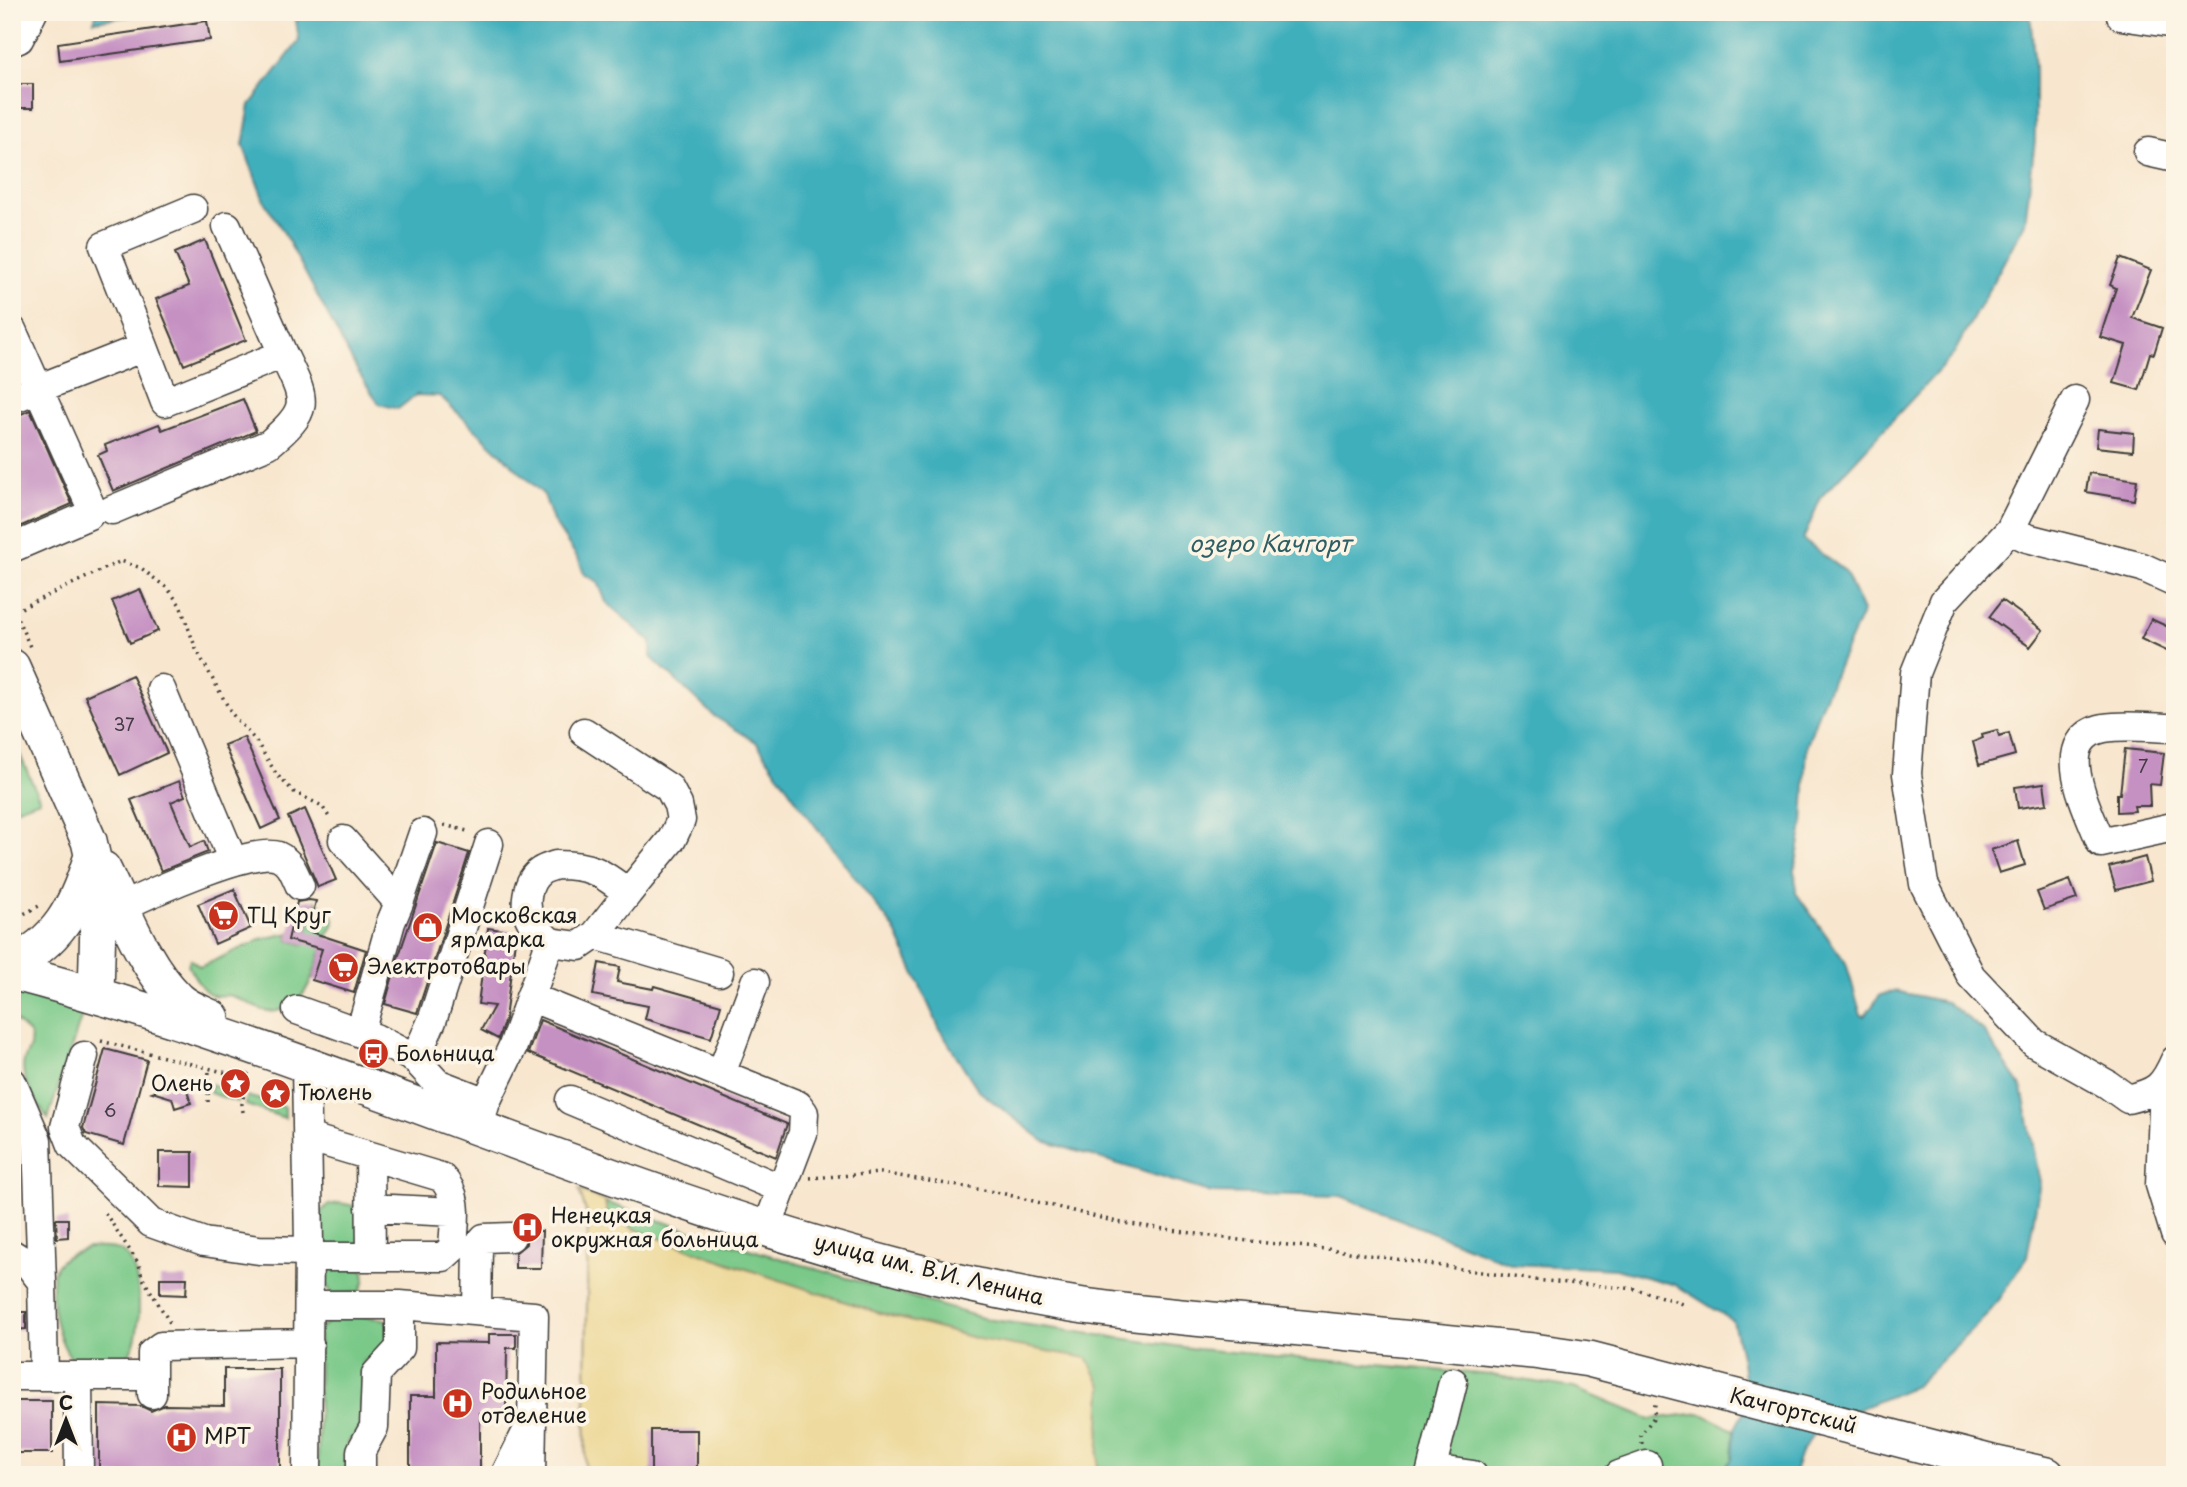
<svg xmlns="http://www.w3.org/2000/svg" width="2187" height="1487" font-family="'Playpen Sans',sans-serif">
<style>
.green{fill:#7ac989;stroke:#4b7252;stroke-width:2}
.sand{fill:#eeda9e;stroke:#857b5d;stroke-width:2}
.water{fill:#40afbc;stroke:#2e666c;stroke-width:2}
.building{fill:#c590c2}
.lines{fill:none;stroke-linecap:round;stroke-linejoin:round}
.minor-casing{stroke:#3d3a37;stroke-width:31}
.major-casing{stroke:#3d3a37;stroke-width:38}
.path{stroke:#3d3a37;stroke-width:3.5;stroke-dasharray:2 5;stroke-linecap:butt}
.minor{stroke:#fff;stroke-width:28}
.major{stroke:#fff;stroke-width:35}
.labels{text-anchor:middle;stroke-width:7;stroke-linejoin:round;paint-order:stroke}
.number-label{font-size:18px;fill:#463946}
.poi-label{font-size:21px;fill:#1c1c1c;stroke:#fcf5e5;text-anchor:start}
.street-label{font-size:21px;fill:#1c1c1c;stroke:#fcf5e5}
.water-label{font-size:23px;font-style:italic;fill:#2c5e64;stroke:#fcf5e5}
</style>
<rect width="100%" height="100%" fill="#fcf5e5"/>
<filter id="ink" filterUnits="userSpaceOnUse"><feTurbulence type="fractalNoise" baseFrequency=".0143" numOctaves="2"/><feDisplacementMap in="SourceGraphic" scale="14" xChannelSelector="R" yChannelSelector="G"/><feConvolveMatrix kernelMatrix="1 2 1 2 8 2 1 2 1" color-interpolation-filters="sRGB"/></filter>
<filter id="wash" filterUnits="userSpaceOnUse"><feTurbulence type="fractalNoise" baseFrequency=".00686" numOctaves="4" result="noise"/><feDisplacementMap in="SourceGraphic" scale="28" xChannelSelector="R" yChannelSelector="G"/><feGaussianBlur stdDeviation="1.57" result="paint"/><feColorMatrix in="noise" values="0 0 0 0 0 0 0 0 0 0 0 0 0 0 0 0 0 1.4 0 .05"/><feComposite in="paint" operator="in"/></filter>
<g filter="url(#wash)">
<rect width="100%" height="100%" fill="#f8e6ce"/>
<path class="green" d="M12 737 40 800 12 810Z
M316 901C322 906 333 911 334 920 335 927 328 933 325 939 315 965 311 1004 277 1011 262 1015 246 1000 232 996 227 994 221 996 216 996 201 993 195 976 188 965L190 959 200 967 262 939 289 933 288 940 304 945Z
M12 988 85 1006 48 1119C38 1104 19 1081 24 1061 28 1049 32 1049 30 1034L12 1018Z
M211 1084 240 1094 238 1102 210 1093Z
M247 1096 285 1107V1118L246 1105Z
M605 1202 715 1239 986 1319 1197 1349 1491 1375 1574 1388 1650 1419 1700 1413 1734 1430 1732 1459 1720 1475H1097L1102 1387 978 1339 879 1313 737 1266 634 1229 607 1213Z
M340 1203 360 1207 363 1245H322L321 1211 329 1205Z
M88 1248C98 1248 112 1246 121 1251 143 1264 142 1325 133 1346 131 1351 128 1356 125 1361 115 1362 85 1368 77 1363 57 1351 45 1286 56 1267 62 1256 77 1252 88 1248Z
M327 1266 364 1270 365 1280 360 1292 332 1294 323 1280 322 1271Z
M340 1314 384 1319 389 1324 393 1340 374 1358 363 1361 360 1431 347 1443 346 1475H318L319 1329Z"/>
<path class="sand" d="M579 1190 605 1201 607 1214 634 1229 737 1266 879 1313 978 1339 1087 1358 1102 1387 1097 1475H585L588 1218Z"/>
<path class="water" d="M97 12H159L94 21Z
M291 12H2030L2035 69V140L2025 223 1953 355 1821 497 1803 540 1845 571 1863 611 1822 703 1807 745 1803 825 1795 869 1796 893 1846 963 1861 1015 1865 1016 1880 995 1895 991 1946 1002 1982 1029 2022 1088 2040 1182 2027 1257 1989 1313 1915 1386 1820 1425 1801 1453 1793 1475H1720L1732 1459 1734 1430 1747 1406 1742 1361 1733 1321 1676 1285 1615 1269 1512 1264 1341 1196 1212 1193 1044 1141 979 1091 940 1030 895 930 801 807 756 742 714 716 651 657V642L606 602 598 582 584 574 579 560 553 521 544 495 440 396 416 395 398 409 379 404 357 370 284 233 264 201 243 145 250 105 299 41 296 20Z"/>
<g id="blocks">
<path class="building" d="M207 21 210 40 60 61 58 43Z
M12 84H33V108H12Z
M205 240 246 340 184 365 156 299 189 286 175 253Z
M2120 258 2151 270 2132 318 2162 328 2154 354 2150 353 2139 390 2114 383 2126 345 2100 337 2116 288 2110 285Z
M243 399 256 431 113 491 98 455 107 451 105 445 159 424 162 430Z
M30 410 72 504 12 530V418Z
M2098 429 2134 433 2133 451 2096 447Z
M2089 473 2137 480 2134 500 2086 492Z
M140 589 158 631 130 643 112 601Z
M2002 600 2043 630 2030 647 1989 617Z
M2151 619 2175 630V655L2141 639Z
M132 675 167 753 120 775 85 696Z
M1997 730 1999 736 2009 733 2015 755 1979 765 1973 742 1983 738 1982 734Z
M244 737 280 820 261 829 224 745Z
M2125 749 2164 753 2160 785 2149 784 2150 806H2134L2135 811 2117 812V794H2120Z
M179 781 185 796 171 802 190 847 204 841 208 852 161 871 131 800Z
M2044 783 2047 804 2018 808 2015 787Z
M305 809 336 880 318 887 288 817Z
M2018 841 2025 865 1999 873 1991 850Z
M437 843 469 853 417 1013 385 1004 397 961Z
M2145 857 2151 881 2116 890 2109 867Z
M2070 880 2077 899 2044 910 2037 892Z
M234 889 251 928 215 944 198 904Z
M309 900 316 901 308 931 366 950 354 993 312 980 322 949 288 940 297 902Z
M488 928 516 932 505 1019 498 1039 481 1030 494 1006 478 1004Z
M599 963 620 967 617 982 653 989 654 986 721 1005 711 1038 645 1019 648 1006 593 995Z
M540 1020 787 1124 776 1157 528 1053Z
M105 1049 147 1060 124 1145 86 1134 83 1128Z
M184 1081 191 1103 175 1108 172 1098 152 1092Z
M159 1152H193V1187L159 1186Z
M56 1219H68V1237L57 1238Z
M526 1230 542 1231 541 1268H515V1253L526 1244Z
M160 1278H187L186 1295 160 1294Z
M12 1312H26V1329L12 1330Z
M489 1334H516V1348H507L506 1413H480V1475H410V1396H436V1342L489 1343Z
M224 1369H280V1475H99V1405L141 1406 151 1411 165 1405 224 1406Z
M12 1401H52V1453H12Z
M651 1430H697V1475H651Z"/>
</g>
</g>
<g filter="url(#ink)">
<use href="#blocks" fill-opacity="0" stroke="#3d3a37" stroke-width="2"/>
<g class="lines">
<defs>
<path id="minor" d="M2120 12 2121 16 2175 24
M12 42 19 39 33 12
M2148 152 2175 158
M12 330 92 509 89 515 12 548
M144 347 104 246 193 209
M12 399 144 347 165 402 283 354 227 226
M2075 400 2010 530 1944 601 1915 673 1907 774 1924 884 1971 976 2034 1043 2107 1084 2128 1099C2157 1092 2163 1087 2175 1060
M112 510 269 444C313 407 305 401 283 354
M2010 530 2027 538 2142 567 2175 582
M161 689 233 861
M584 732 669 788 678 805 681 820 672 839 628 893
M2173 827 2101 843C2089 811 2049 739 2104 728 2126 724 2152 728 2175 728
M343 840 399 903 391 922 360 1033
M556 865C591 865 601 872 628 893L595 935 579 946 550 942C544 936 536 929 531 921 523 907 526 881 541 871 545 868 551 867 556 865Z
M399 903 423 833
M122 907C148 894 253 846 278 856 291 862 294 873 300 886
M595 935 719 972
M530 997 798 1105 804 1113 803 1133 767 1228
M297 1010 375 1038 415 1059 432 1021 489 844
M84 1056 65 1127 72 1145 151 1223 204 1242 259 1250 309 1251
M415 1059 437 1083 486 1102 481 1118
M306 1064 309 1246 307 1475
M721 1074 755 982
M12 1082 37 1140 42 1282
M2164 1084 2160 1185 2175 1234
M570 1100 782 1189
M486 1102 513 1046 550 942
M307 1137 441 1177C461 1196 454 1223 453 1248L443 1257H309
M370 1156 371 1257
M370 1208 455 1212
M12 1254 28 1264 42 1282 44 1376
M309 1305H400L534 1316 531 1475
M477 1311 478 1245 484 1238 511 1237
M12 1376H152
M78 1376 79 1475
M152 1394V1353L161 1346 309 1343
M1432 1469 1473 1475
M361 1475V1451L374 1427 376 1374 400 1348V1305
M505 1475 529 1427
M1430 1475 1453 1382
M1619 1475 1647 1465"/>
<path id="major" d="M12 667 89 841 99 885 96 994
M103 869C124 911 144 967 178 999 187 1008 200 1012 212 1018
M12 963C57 943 76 907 90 862
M12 972C316 1051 601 1190 906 1269 965 1284 1024 1297 1084 1306 1149 1315 1215 1320 1281 1326 1365 1334 1449 1343 1533 1351L1589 1359 1992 1463 2047 1475"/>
</defs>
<use href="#minor" class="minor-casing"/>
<use href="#major" class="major-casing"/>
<path class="path" d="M12 606 31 649
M15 611 121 561 141 568 168 589 180 605 196 649 232 714 256 741 277 775 294 792 322 806 331 820
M444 825 471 832
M12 920 41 905
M101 1041 247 1078 248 1072
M208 1102 209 1069
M243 1112 242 1104 247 1078
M810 1178 881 1173 1001 1193 1117 1222 1239 1240 1336 1250 1534 1280 1636 1289 1678 1302 1685 1306
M105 1213 139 1264 142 1277 170 1323
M1642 1444 1641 1435 1654 1417 1655 1403"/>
<use href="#minor" class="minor"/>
<use href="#major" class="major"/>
</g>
</g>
<defs>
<symbol id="supermarket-disc" viewBox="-11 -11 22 22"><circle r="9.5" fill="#c8321e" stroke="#fcf5e5"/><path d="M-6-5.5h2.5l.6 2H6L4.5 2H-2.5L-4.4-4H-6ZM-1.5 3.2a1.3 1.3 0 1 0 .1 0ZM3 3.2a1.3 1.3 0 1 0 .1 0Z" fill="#fff"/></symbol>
<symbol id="shop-disc" viewBox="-11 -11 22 22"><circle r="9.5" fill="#c8321e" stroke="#fcf5e5"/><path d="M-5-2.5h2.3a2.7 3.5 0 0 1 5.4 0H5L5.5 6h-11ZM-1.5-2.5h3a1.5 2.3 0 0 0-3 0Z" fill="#fff"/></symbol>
<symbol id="bus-disc" viewBox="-11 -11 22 22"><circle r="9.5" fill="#c8321e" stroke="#fcf5e5"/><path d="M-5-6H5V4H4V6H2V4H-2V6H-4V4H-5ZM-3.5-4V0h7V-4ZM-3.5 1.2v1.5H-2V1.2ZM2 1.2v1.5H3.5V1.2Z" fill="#fff"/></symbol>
<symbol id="sight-disc" viewBox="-11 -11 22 22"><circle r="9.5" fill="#c8321e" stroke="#fcf5e5"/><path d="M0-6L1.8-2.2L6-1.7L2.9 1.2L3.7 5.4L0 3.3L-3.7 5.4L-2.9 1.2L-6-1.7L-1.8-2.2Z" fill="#fff"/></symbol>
<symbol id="hospital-disc" viewBox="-11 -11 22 22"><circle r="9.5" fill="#c8321e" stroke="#fcf5e5"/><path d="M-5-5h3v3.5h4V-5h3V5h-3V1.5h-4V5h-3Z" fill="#fff"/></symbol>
</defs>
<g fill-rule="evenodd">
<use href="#supermarket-disc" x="206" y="898" width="35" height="35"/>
<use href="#shop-disc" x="410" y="910" width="35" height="35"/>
<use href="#supermarket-disc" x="326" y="950" width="35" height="35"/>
<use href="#bus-disc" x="356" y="1036" width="35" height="35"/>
<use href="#sight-disc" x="218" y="1066" width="35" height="35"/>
<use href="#sight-disc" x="258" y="1076" width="35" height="35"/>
<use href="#hospital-disc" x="510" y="1210" width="35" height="35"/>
<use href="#hospital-disc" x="440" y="1386" width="35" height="35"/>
<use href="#hospital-disc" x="164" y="1420" width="35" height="35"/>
</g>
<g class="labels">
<g class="number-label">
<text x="124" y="731">37</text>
<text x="2143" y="773">7</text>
<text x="110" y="1117">6</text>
</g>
<g class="poi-label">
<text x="247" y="923">ТЦ Круг</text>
<text x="451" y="923">Московская<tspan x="451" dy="24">ярмарка</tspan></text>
<text x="367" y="974">Электротовары</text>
<text x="396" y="1061">Больница</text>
<text x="213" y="1091" text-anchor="end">Олень</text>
<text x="298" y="1100">Тюлень</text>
<text x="551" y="1223">Ненецкая<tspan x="551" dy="24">окружная больница</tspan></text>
<text x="481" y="1399">Родильное<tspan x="481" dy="24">отделение</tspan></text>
<text x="204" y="1444">МРТ</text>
</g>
<g class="street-label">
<text transform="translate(929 1270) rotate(14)" y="7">улица им. В.И. Ленина</text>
<text transform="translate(1793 1411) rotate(14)" y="7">Качгортский</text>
</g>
<g class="water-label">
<text x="1270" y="552">озеро Качгорт</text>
</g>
</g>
<rect width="2187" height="1487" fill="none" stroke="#fcf5e5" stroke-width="42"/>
<g transform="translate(66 1420)" stroke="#fcf5e5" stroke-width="5" paint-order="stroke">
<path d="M0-5L12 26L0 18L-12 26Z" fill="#1c1c1c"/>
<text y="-10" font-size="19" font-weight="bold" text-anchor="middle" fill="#1c1c1c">С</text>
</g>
</svg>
